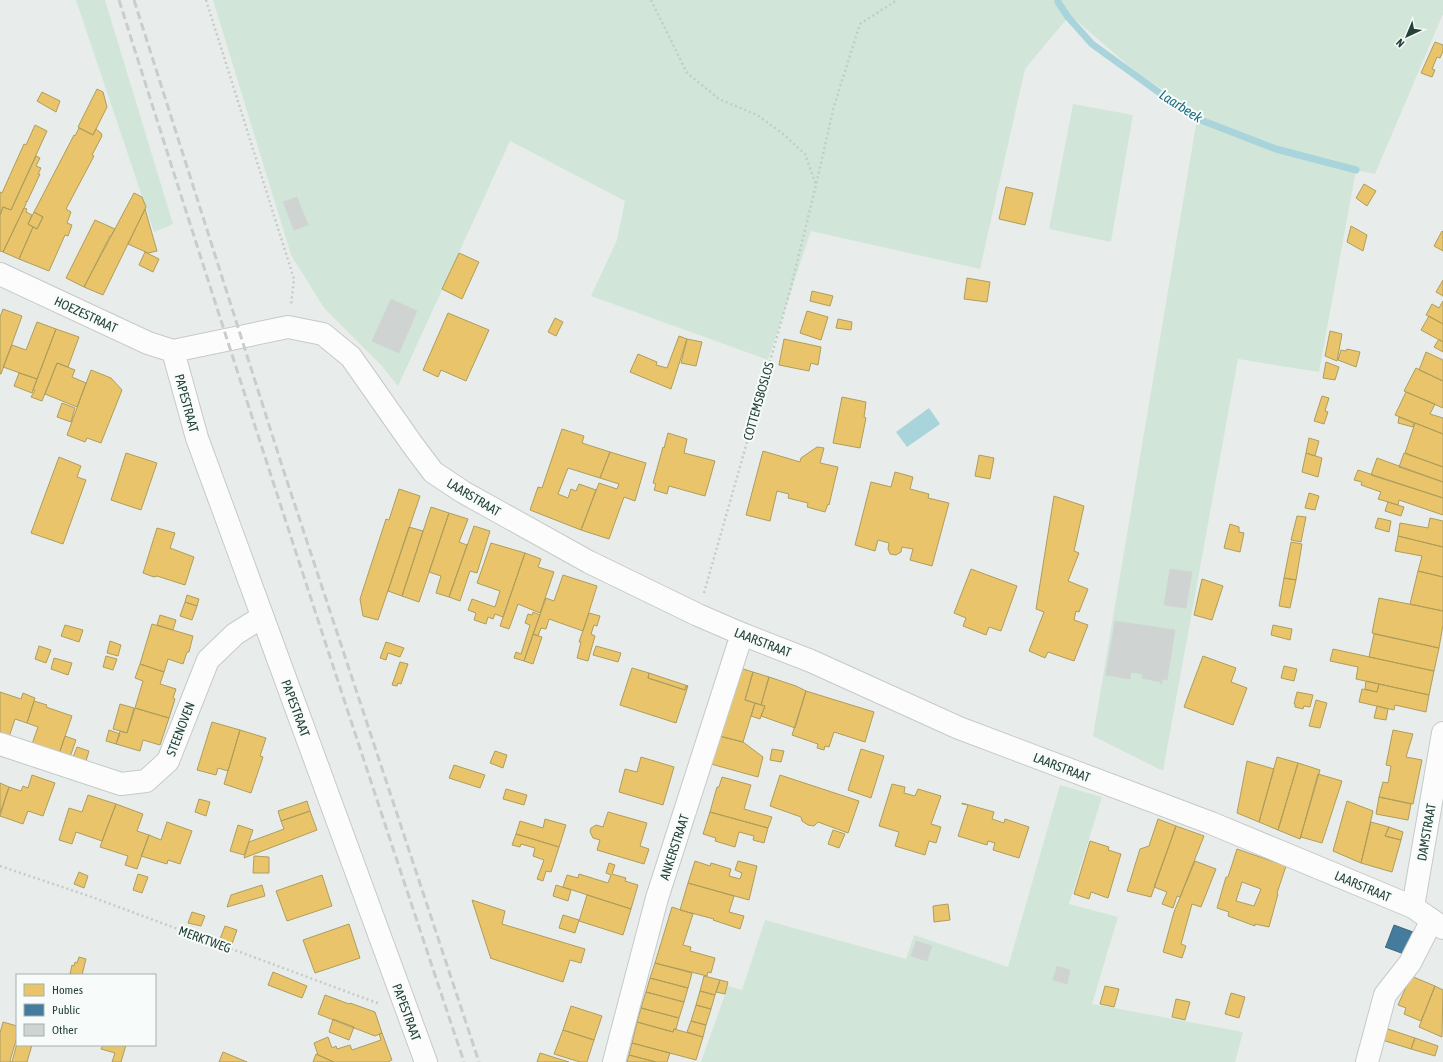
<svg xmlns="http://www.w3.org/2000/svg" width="1443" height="1062" font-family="'Asap Condensed',sans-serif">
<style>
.green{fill:#d1e6d8}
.water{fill:#a9d4db}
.homes{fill:#e9c46a;stroke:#ae9d5c;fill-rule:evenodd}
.public{fill:#457b9d;stroke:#3b6a7f}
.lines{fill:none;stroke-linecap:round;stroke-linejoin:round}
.stream{stroke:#a9d4db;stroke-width:7}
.building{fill:#cfd4d2;stroke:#d1d6d4}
.street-casing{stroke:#c5cac8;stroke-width:24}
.path{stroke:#c3ccca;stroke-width:2.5;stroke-dasharray:2 3;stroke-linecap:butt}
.street{stroke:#fcfcfc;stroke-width:22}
.rail{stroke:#c9cdcc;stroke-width:3;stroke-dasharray:8 4;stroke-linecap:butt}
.labels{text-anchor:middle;stroke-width:4;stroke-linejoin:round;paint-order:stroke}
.street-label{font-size:13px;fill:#24423a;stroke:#f7fbf9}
.water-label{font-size:14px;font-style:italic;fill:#1c6f80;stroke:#f7fbf9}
</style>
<rect width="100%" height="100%" fill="#e8edeb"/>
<path class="green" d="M76 0H105L173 224 154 232Z
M213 0H1443V14L1375 174 1356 170 1319 372 1238 359 1163 771 1093 736 1198 113 1136 72 1070 15 1025 69 980 269 811 231 768 360 591 296 617 240 625 201 510 141 398 386 381 365 324 308 291 255Z
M1073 104 1133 115 1111 242 1049 229Z
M1060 785 1102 797 1069 904 1118 917 1092 1004 1243 1032 1235 1062H701L728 986 742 990 765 920 906 959 914 935 1008 967Z"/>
<path class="water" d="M929 408 940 424 907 447 896 432Z"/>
<path class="homes" d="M1435 42 1443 45V51L1440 58 1437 57 1432 69 1435 70 1432 77 1421 73Z
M97 89 103 92 107 107 93 135 78 127Z
M42 92 60 101 56 112 37 101Z
M35 125 47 131 11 210 3 207 0 215V192L2 193 24 144 26 145Z
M79 128 93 135 96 129 101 133 102 136 92 155 94 156 66 209 71 212 67 223 72 225 68 236 65 235 49 271 19 259 33 227 37 229 43 217 34 212 74 135 75 136Z
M36 156 40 158 36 166 41 168 38 174H40L27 202 26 201V204L3 252 0 251V215L3 207 11 210Z
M1364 184 1376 191 1367 206 1356 198Z
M1006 187 1033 193 1025 225 999 219Z
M134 193 142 197 146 207 103 295 84 287Z
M24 208 27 209 26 212 32 215 28 224 33 227 19 259 3 252Z
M145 209 157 251 148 253 128 244Z
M34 212 43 217 37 229 28 224Z
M95 220 115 229 111 236H110L84 287 66 278Z
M1351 226 1367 235 1363 251 1347 242Z
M1442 231 1443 232V251L1434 246Z
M145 252 159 259 153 272 139 265Z
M459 253 479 262 462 299 442 289Z
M967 278 990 282 987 302 964 299Z
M1443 280V296L1436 292Z
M812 291 833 296 830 306 810 301Z
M1443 301V324L1426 315 1432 304 1439 308Z
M3 309 22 316 1 374H0V317Z
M807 311 828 317 821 340 800 333Z
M448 313 489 330 466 381 441 370 438 377 423 370Z
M1429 316 1443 324V342L1421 330Z
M555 318 563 322 556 336 548 332Z
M838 319 852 322 851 330 836 328Z
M37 322 56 329 37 379 3 367 12 345 26 350Z
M56 329 79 337 68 367 57 363 42 401 31 397 35 390H33Z
M1330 331 1342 334 1337 361 1325 356Z
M679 336 687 339 671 389 630 372 638 354 657 362 656 365 667 368Z
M687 339 702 342 696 366 681 363Z
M784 339 821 347 818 365 811 363 809 371 779 365Z
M1439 339 1443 342V352L1434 347Z
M1347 349 1360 352 1356 367 1338 360 1341 350 1346 351Z
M1426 352 1443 360V381L1419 370Z
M1326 362 1339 367 1335 380 1323 378Z
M57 363 75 370 72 377 86 383 77 407 45 394Z
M1416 368 1443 381V408L1404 391Z
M91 370 111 378 122 390 101 443 87 438 85 442 67 435Z
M19 373 37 379 32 393 14 386Z
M1406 392 1435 404 1430 414 1443 418V434L1395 415Z
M1322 396 1329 398 1325 411 1328 412 1324 424 1314 421Z
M842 397 866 402 864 417 866 418 860 448 833 443Z
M62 403 75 408 71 422 57 417Z
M1399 417 1414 423 1413 427 1398 423Z
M1415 423 1443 434V467L1405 453Z
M562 429 584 436 582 443 610 452 600 478 568 468 558 494 568 498 571 489 576 491 579 484 596 490 581 530 530 510 538 487 542 488Z
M668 433 687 439 684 453 715 461 705 496 669 486 667 494 654 490 656 484 653 483 663 447 664 448Z
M1309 438 1319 441 1315 456 1306 453Z
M817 447 824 448 820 463 838 467 829 505 828 504 825 512 807 507 808 503 788 498 789 494 777 491 770 521 746 515 763 451 800 462 801 458Z
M610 452 646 463 635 501 624 497 609 539 581 530 599 483 617 489 619 484 600 478Z
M126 453 157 463 141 510 111 500Z
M1306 453 1322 458 1318 477 1302 472Z
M1404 453 1443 467V482L1399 467Z
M979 455 994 458 990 479 975 476Z
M59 457 81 466 77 477 86 480 63 544 31 533Z
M1377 458 1443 482V498L1371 475Z
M1358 470 1443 498V515L1399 500 1398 505 1378 499 1381 492 1361 485 1362 482 1354 480Z
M895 472 913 477 910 489 929 494 928 498 949 503 932 566 910 560 913 549 902 547 901 552 896 555 890 554 888 549 889 543 878 540 875 551 855 545 871 482 891 487Z
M399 489 420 496 378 620 363 616 360 599 386 519 389 520Z
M1309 493 1319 496 1315 510 1305 508Z
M1054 496 1084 506 1074 551 1079 553 1068 581 1088 589 1079 612 1076 611 1074 620 1088 625 1074 661 1048 652 1045 658 1029 651 1044 612 1036 609Z
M1388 502 1404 507 1401 516 1385 511Z
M431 507 449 513 419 602 402 596Z
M449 513 468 519 459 542 467 545 449 597 436 593 441 576 429 572Z
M1297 516 1306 517 1301 542 1291 540Z
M1378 518 1391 521 1389 532 1375 528Z
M1430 518 1443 521V547L1398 536 1400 523 1428 528Z
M1230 524 1239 527V532L1244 533 1240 552 1224 548Z
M474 526 490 531 477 573 470 571 460 601 449 597Z
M409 527 423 531 402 596 388 591Z
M157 528 175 533 170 548 194 557 185 585 157 576 154 577 143 573Z
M1398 536 1443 547V577L1418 571 1422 556 1395 551Z
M1291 542 1302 544 1296 580 1284 578Z
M491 543 525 553 503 617 495 614 493 619 488 617 486 624 474 620 476 613 468 610 472 599 495 607 500 591 477 583Z
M525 553 541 559 538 567 554 572 540 613 518 604 509 629 500 626Z
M971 569 1017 586 1001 631 989 627 986 635 963 626 966 618 954 613Z
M1418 571 1443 577V611L1410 604Z
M563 575 597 586 583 631 549 619 546 629 541 628 538 636 533 634 546 598 554 601Z
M1284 578 1296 580 1290 608 1279 606Z
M1202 579 1223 586 1212 620 1194 615Z
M187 595 199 599 197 606 185 602Z
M1379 598 1443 611V625L1439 648 1372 633Z
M185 602 197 606 192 620 180 616Z
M533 612 540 615 524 661 514 658 516 652 521 654 530 625 525 623 528 614 532 615Z
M589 613 600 616 597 626 594 625 591 634 595 636 588 661 577 658 581 642H579Z
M160 615 176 620 173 630 157 625Z
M152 624 193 636 189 652H187L183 664 168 659 164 672 140 664Z
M65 625 83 630 79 642 61 636Z
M1273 625 1292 629 1290 640 1271 635Z
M533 634 542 637 533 664 524 661Z
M1374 634 1439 648 1434 671 1369 657Z
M110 641 121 645 118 656 107 653Z
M386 642 404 648 400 657 388 653 386 660 380 658Z
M39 646 51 650 46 663 35 659Z
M596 646 621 653 618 662 593 655Z
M1333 649 1434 671 1429 695 1356 679 1358 667 1330 661Z
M106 656 117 659 113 670 103 667Z
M1203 656 1236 668 1231 682 1247 688 1233 725 1184 707Z
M54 658 72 663 68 675 51 669Z
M400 662 408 664 401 684 398 683 397 686 392 685Z
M140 664 164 672 160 684 176 689 173 698 175 699 169 718 135 708 143 681 135 678Z
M1284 666 1297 669 1294 681 1281 678Z
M632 668 649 673 648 678 685 690 686 686H688L676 723 620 705Z
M740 668 753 672 745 700 755 703 743 742 719 736Z
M753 672 769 677 761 705 745 700Z
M649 673 688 686H686L685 690 648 678Z
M769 677 796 686 806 691 795 728 761 716 765 706 761 705Z
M1366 681 1379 684 1377 692 1365 689Z
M1379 684 1429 695 1426 712 1395 705 1394 710 1359 702 1362 689 1377 692Z
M806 691 874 712 865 742 834 732 829 747 825 746 824 750 817 748 818 744 792 735Z
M0 692 21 699 23 693 35 698 27 723 15 719 9 737 0 733Z
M1297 692 1313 695 1310 707 1304 706 1303 709 1295 707V704H1294Z
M1316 700 1327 703 1320 728 1309 726Z
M34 701 47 705 46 707 72 716 59 754 32 744 38 727 27 723Z
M755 703 765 706 760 719 751 716Z
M120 704 134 708 127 733 113 729Z
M1377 706 1388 709 1386 720 1374 718Z
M135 708 169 718 160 745 143 740 140 751 116 744 120 731 127 733Z
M212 722 240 730 228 771 218 768 216 775 197 770Z
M109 730 120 734 116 744 106 741Z
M240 730 266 738 260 756 263 757 251 793 224 784Z
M1393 730 1413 734 1406 757 1422 760 1413 804 1379 797 1383 782 1388 783 1391 766 1386 765Z
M65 736 76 740 70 757 59 754Z
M719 736 743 742 763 757 758 777 711 764Z
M77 747 89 751 86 761 73 757Z
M772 749 784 751 781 762 770 760Z
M861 749 884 756 871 798 848 790Z
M495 751 507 755 503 768 490 763Z
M641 757 674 767 663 805 619 792 625 769 637 772Z
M1277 757 1298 763 1278 830 1259 822Z
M1247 761 1274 769 1259 822 1237 813Z
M1298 763 1320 770 1300 839 1278 830Z
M454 765 485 775 480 788 449 778Z
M1318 774 1342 781 1322 843 1301 837 1300 839Z
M32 775 55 783 43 816 28 811 23 824 0 816 9 787 21 791 23 786 28 788Z
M780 775 859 801 848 833 818 822 814 826 808 825 802 821 801 817 770 806Z
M722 777 751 785 744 809 772 817 768 828 710 812 717 787H719Z
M0 783 9 787 0 813Z
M892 784 905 787 904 793 915 796 918 789 941 796 931 824 941 827 936 843 929 841 925 855 895 846 899 832 879 826Z
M506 789 527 795 524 805 503 799Z
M88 795 116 804 102 841 76 832 72 844 59 840 69 808 82 812Z
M1379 797 1411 804 1408 820 1376 814Z
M199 799 210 802 206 816 195 812Z
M307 801 310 811 281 821 278 811Z
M1347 801 1373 811 1361 863 1333 851Z
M962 803 994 812 992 819 1004 823 1005 819 1029 827 1019 858 993 850 995 843 988 841 987 845 958 836 968 805 962 804Z
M116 804 143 814 137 831 149 835 137 869 125 865 128 856 100 847Z
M310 811 317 830 244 858 249 842 284 829 281 821Z
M608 812 647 823 640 846 649 849 644 864 597 850 600 840 593 838 590 832 591 828 596 825 603 827Z
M710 812 768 828 764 843 753 840 754 836 739 832 735 847 715 841 716 838 703 834Z
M545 819 566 825 559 847 516 834 520 821 543 828Z
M1158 819 1176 826 1151 897 1127 891 1140 849 1149 846Z
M167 822 192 831 180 864 168 860 167 864 141 856 149 835 161 840Z
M1371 822 1389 827 1385 836 1401 840 1392 872 1361 863Z
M238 825 253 830 244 855 230 851Z
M1176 826 1204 836 1180 897 1177 896 1173 908 1162 904 1167 892 1154 887Z
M1389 827 1403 832 1401 840 1385 836Z
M833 830 845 834 839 848 828 844Z
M516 834 559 847 551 872 546 871 543 881 537 879 544 860 533 856 535 848 521 844 520 847 512 845Z
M1090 841 1109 847 1108 850 1121 854 1108 898 1091 892 1089 899 1074 894Z
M1237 849 1286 866 1277 893 1278 894 1269 927 1255 924V926L1228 916 1229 912 1217 908 1226 877H1228ZM1242 882 1261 889 1254 906 1236 901Z
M254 856 269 857V873H253Z
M695 861 710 866 711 863 731 869 729 876 740 879 742 873 735 870 738 861 757 866 749 900 688 883Z
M1195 861 1216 869 1201 907 1192 904 1181 944 1186 946 1182 958 1163 952 1174 912Z
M609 863 615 865 612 874 626 878 625 881 638 885 631 909 563 887 567 875 578 878 579 874 608 883 611 875 606 873Z
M79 872 88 876 84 888 74 884Z
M138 874 148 877 142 893 133 890Z
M322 875 332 906 287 921 276 891Z
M688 883 734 896 729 912 744 916 740 929 713 920 714 919 680 910Z
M262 885 265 896 227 907 231 895Z
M556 885 571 890 568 901 553 896Z
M587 895 631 909 623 935 579 921Z
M472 900 505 911 502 924 585 949 581 963 570 960 563 982 490 958 491 956H490Z
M948 904 950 920 934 922 933 906Z
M672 907 693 914 683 945 691 947 690 951 715 958 711 973 708 972 707 976 655 963Z
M192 912 205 916 201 926 188 923Z
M563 915 579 920 575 933 559 928Z
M349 924 360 958 315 973 303 940Z
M225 926 237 930 232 944 220 939Z
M79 957 86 959 82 975 70 974 72 965 74 966 75 962 77 963Z
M655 963 692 973 688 988 650 978Z
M273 972 307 986 302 998 268 985Z
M704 976 720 980 715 995 700 991Z
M1411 976 1435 986 1421 1021 1404 1014 1406 1008 1398 1005Z
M650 978 688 988 684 1002 646 992Z
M720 980 728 982 725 994 716 992Z
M1105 986 1119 989 1114 1007 1100 1004Z
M1435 986 1443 990 1442 1037 1419 1027Z
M700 991 715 995 711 1009 696 1005Z
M646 992 684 1002 679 1018 641 1008Z
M1231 993 1245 997 1239 1018 1225 1014Z
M325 995 349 1004 350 1003 375 1012 382 1033 375 1036 318 1014Z
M1176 999 1190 1002 1185 1020 1172 1017Z
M696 1005 711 1009 706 1025 691 1021Z
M571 1006 602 1016 594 1040 563 1030Z
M641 1008 679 1018 676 1029H674L673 1032 637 1022Z
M333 1019 354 1027 349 1040 329 1032Z
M691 1021 706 1025 703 1037 687 1032Z
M3 1022 17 1026V1037L10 1061 12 1062H0V1033Z
M637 1022 673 1032 674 1029 703 1037 696 1060 632 1043Z
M1382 1027 1415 1038 1411 1049 1379 1039Z
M563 1030 594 1040 587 1062H580L554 1054Z
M382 1033 392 1060 388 1062H334L318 1055 314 1043 328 1037 332 1048 336 1046 337 1049 350 1045 352 1050 381 1040 379 1034Z
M1415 1038 1438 1046 1435 1056 1411 1049Z
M17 1043V1045H32L27 1062H12Z
M632 1043 670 1053 667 1062H656L629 1055Z
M103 1045H126L121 1062H112L115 1053 101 1049Z
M223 1052 247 1062H219Z
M540 1053 569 1062H537Z
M316 1054 318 1055 334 1062H313Z
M629 1055 656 1062H627Z"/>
<path class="public" d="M1394 925 1413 932V934L1411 933 1404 954 1385 947 1386 946Z"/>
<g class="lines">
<path class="stream" d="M1058 0V2L1068 17 1092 44 1193 117 1276 149 1356 170"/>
</g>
<path class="building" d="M297 197 308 225 294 230 283 202Z
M391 299 417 311 399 353 372 341Z
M1170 569 1192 572 1186 608 1164 605Z
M1115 621 1175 630 1167 680 1162 679V684H1160V682L1142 678 1143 674 1131 672 1130 679 1106 675Z
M916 941 932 946 927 961 911 956Z
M1057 966 1070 970 1067 984 1053 980Z"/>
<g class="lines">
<defs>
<path id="street" d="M0 274 148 343 173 351 288 327 323 334 351 357 412 444 433 472 463 492 589 562 698 615 742 634 811 661 959 728 1211 823 1413 907 1443 928
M173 351 197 438 426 1062
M0 744 121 784 146 781 168 761 208 660 235 634 262 617
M1413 907 1443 733
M614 1062 657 898 742 634
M1367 1062 1385 995 1410 963 1432 920"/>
</defs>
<use href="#street" class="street-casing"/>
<path class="path" d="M206 0 294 279 291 305
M651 0 687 73 719 99 757 115 782 133 805 154 816 185
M704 593 790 291 816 185 834 106 860 24 897 0
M0 866 89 896 380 1004"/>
<use href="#street" class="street"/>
<path class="rail" d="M119 0C231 355 346 709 464 1062
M134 0 284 472 479 1062"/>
</g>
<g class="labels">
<g class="street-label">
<text transform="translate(86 314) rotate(25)" y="5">HOEZESTRAAT</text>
<text transform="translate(758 401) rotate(-74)" y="5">COTTEMSBOSLOS</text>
<text transform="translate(187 403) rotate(75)" y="5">PAPESTRAAT</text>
<text transform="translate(474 497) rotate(31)" y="5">LAARSTRAAT</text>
<text transform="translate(763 642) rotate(21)" y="5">LAARSTRAAT</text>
<text transform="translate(296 708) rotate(70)" y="5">PAPESTRAAT</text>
<text transform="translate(180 729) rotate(-69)" y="5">STEENOVEN</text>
<text transform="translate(1062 767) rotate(21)" y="5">LAARSTRAAT</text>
<text transform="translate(1426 832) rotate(-80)" y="5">DAMSTRAAT</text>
<text transform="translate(674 847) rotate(-72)" y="5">ANKERSTRAAT</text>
<text transform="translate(1363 886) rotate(23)" y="5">LAARSTRAAT</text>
<text transform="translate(205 939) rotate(20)" y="5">MERKTWEG</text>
<text transform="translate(407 1012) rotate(70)" y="5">PAPESTRAAT</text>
</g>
<g class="water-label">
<text transform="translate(1181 106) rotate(33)" y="5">Laarbeek</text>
</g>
</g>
<rect x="16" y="974" width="140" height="72" fill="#f7fbf9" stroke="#a3b1ad"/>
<rect x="24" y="984" width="20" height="12" fill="#e9c46a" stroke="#a3b1ad"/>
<text x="52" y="994" font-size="12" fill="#24423a">Homes</text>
<rect x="24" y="1004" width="20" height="12" fill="#457b9d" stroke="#a3b1ad"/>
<text x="52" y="1014" font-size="12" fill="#24423a">Public</text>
<rect x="24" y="1024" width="20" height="12" fill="#cfd4d2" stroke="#a3b1ad"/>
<text x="52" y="1034" font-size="12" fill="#24423a">Other</text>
<g transform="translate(1407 36) rotate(224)" stroke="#f7fbf9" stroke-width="3" paint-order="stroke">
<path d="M0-3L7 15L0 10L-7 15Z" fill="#24423a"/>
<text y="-6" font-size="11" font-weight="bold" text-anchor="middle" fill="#24423a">N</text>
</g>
</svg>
